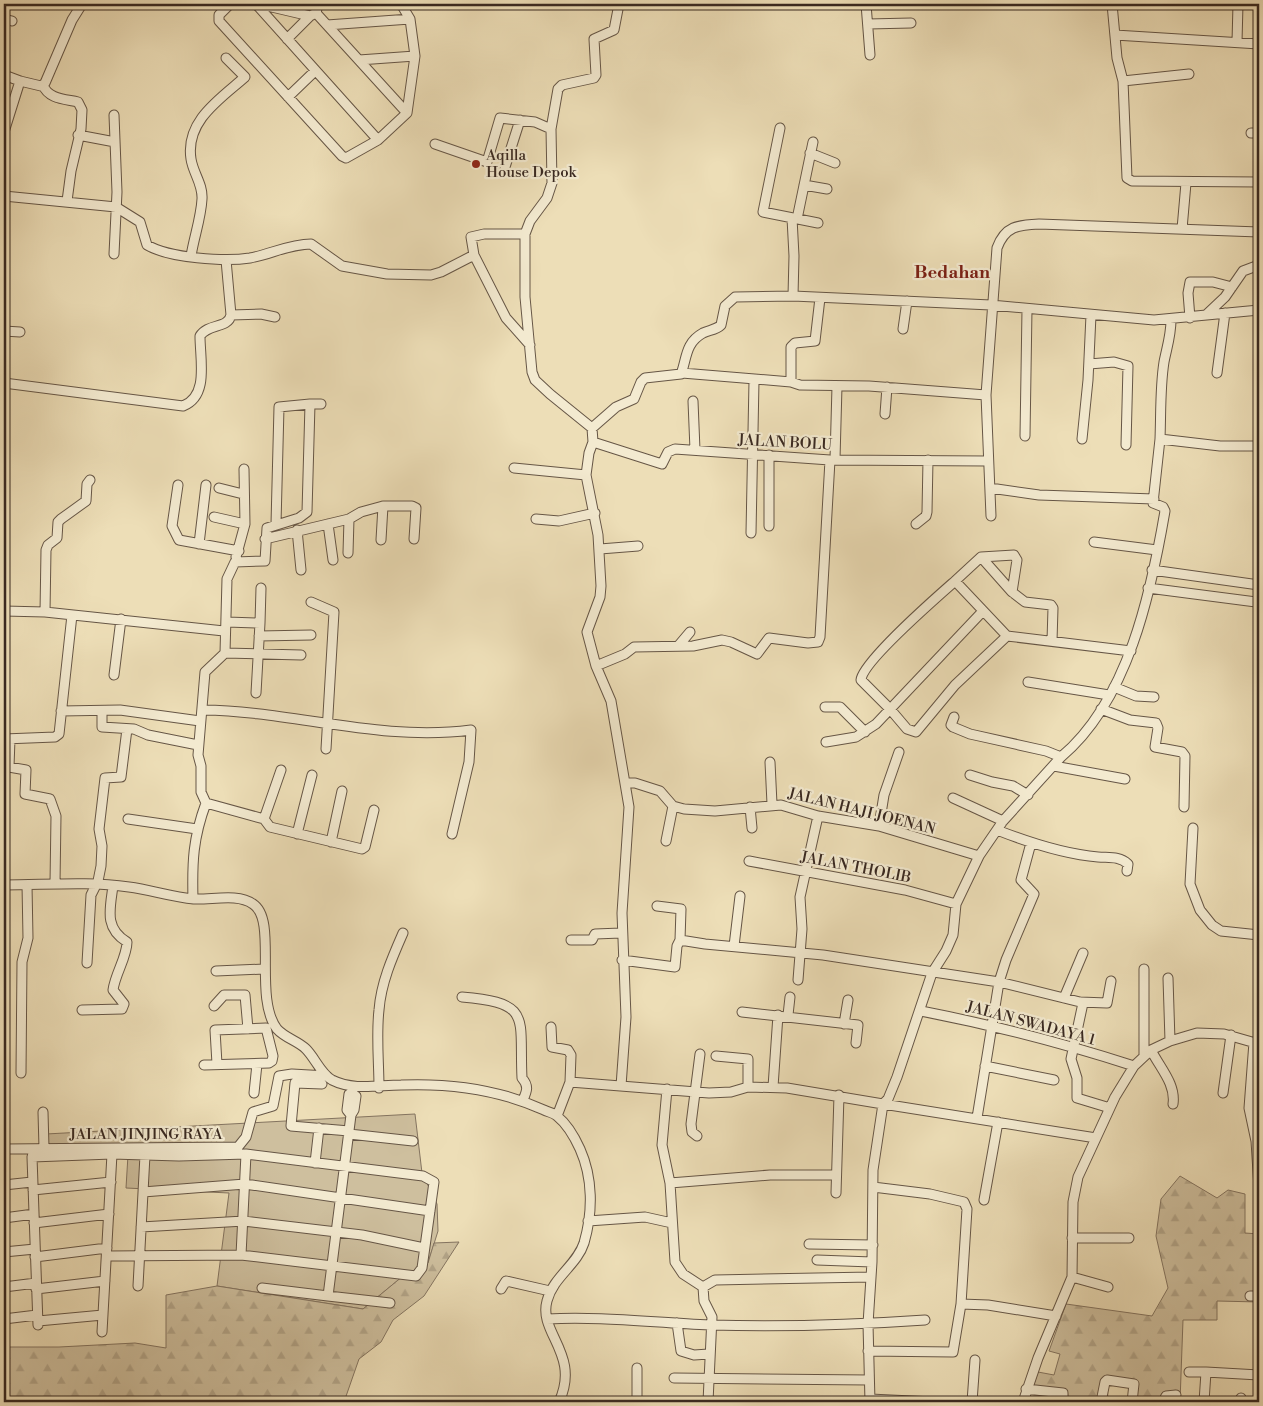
<svg xmlns="http://www.w3.org/2000/svg" width="1263" height="1406" font-family="'Libre Bodoni',serif">
<style>
.grass{fill:#cebf9e;stroke:#847460}
.forest{fill:url(#forest-firs);stroke:#847460}
.lines{fill:none;stroke-linecap:round;stroke-linejoin:round}
.minor-casing{stroke:#665646;stroke-width:11}
.minor{stroke:#f3ead0;stroke-width:9}
.poi-dot{fill:#8f2418;stroke:#f3ead0;stroke-width:2}
.labels{text-anchor:middle;stroke-width:4.5;stroke-linejoin:round;paint-order:stroke}
.poi-label{font-size:15px;fill:#392921;stroke:#f3ead0;text-anchor:start}
.street-label{font-size:15px;fill:#392921;stroke:#f3ead0}
.quarter-label{font-size:18px;font-weight:bold;fill:#7a1f14;stroke:#f3ead0}
</style>
<defs>
<pattern id="forest-firs" width="22" height="20" patternUnits="userSpaceOnUse" patternTransform="scale(1.25)"><rect width="22" height="20" fill="#cebf9e"/><path d="M5 1l3.5 6h-7zM16 11l3.5 6h-7z" fill="#b2a488"/></pattern>
</defs>
<rect width="100%" height="100%" fill="#eddeb7"/>
<filter id="stains"><feTurbulence type="fractalNoise" baseFrequency=".004" numOctaves="4"/><feColorMatrix values="0 0 0 0 .2 0 0 0 0 .09 0 0 0 0 .02 0 0 0 .5 -.17"/></filter>
<radialGradient id="worn" r=".72"><stop offset=".6" stop-color="#630" stop-opacity="0"/><stop offset="1" stop-color="#630" stop-opacity=".3"/></radialGradient>
<path class="grass" d="M415 1114 422 1173 437 1204 438 1231 428 1263 403 1276 363 1309 217 1286 229 1193 126 1188 128 1155 45 1156 46 1134Z"/>
<path class="forest" d="M1180 1176 1217 1198 1228 1190 1245 1194V1233L1259 1234 1257 1270 1259 1271V1302L1217 1301V1320H1183L1180 1402H1134L1129 1379 1107 1381 1108 1402H1028L1038 1372 1054 1375 1060 1354 1049 1351 1066 1304 1152 1316 1168 1288 1156 1236 1161 1199Z
M459 1242 424 1296 393 1320 381 1342 359 1359 344 1402H4V1347H59L135 1343 166 1348V1295L217 1286 363 1309 403 1276 428 1263 434 1243Z"/>
<g class="lines">
<defs>
<path id="minor" d="M230 4 219 15V21L342 156 346 158 378 140 407 113 415 56 410 19 401 4
M256 4 378 140
M259 4 310 16
M619 4 614 30 594 39 596 75 594 78 562 85 558 89 551 129 552 183 547 198 530 221 525 234V297L532 372 535 380 550 394 592 428 593 442 589 453 586 475 598 535 601 586 600 597 587 632 596 666 611 701 629 807 622 913 626 1017 621 1086
M866 4 870 55
M1112 4 1117 58 1123 81 1127 178 1132 181 1259 182
M316 13 407 113
M4 19 12 21
M868 24 911 23
M327 25 410 19
M1115 35 1259 44
M287 39 310 16 316 13 318 4
M1237 42 1238 4
M359 60 415 56
M4 75 20 81
M1123 81 1189 74
M43 85C48 99 65 99 78 102L82 110 81 129 71 171 67 201
M288 97 315 71
M114 115 117 192 114 254
M780 128 763 212 818 223
M4 132 20 81 41 86 45 83 72 20 82 4
M1251 133H1259
M78 135 115 142
M435 144 487 162 500 118 535 122 551 129
M810 153 835 163
M505 167 520 120
M804 185 827 189
M4 196 116 207 140 222 147 245C169 258 225 262 250 258 271 254 290 244 311 244L342 266 387 274 431 275 441 272 474 255 506 318 530 345
M792 218 794 256 793 296
M797 219 813 142
M1182 229 1186 183
M474 255 471 237 484 234H525
M191 256C194 237 201 218 202 199 203 184 193 173 191 159 185 121 220 99 245 77L226 58
M226 260 231 315
M1207 314 1225 297 1243 271 1259 265
M1190 318 1188 293 1190 282H1213L1232 287
M903 329 907 301
M4 331 20 332
M1089 364 1114 362 1128 366 1126 445
M682 373 791 382 800 385 869 386 986 395
M1217 373 1225 313
M791 382V347L795 343 815 341 820 298
M4 383 183 406C209 396 200 360 200 336 208 323 228 329 231 315L261 314 275 317
M693 401 695 450
M885 414 887 387
M592 428 616 407 634 399 641 382 645 378 681 374C687 358 685 343 703 333 709 330 716 330 721 325L725 306 735 297 793 296 991 305 1154 320 1259 310
M1025 436 1027 309
M1082 439 1088 380 1091 315
M1160 439C1161 414 1160 387 1164 362 1167 347 1171 335 1171 320
M593 442 662 464 668 452 675 449 830 460 987 461
M769 455V526
M835 459 837 386
M514 468 586 475
M178 485 172 526 179 540 239 551
M219 488 243 494
M990 488 1039 495 1154 499
M991 516 986 395 997 248C1005 226 1018 225 1039 224L1259 232
M214 517 245 524
M536 519 559 521 595 513
M276 524 279 407 310 404
M328 524 333 560
M916 524 926 516 927 512 928 460
M297 530 301 570
M751 533 754 381
M265 539 349 519 361 512 383 506H412L416 508 414 539
M381 540 383 506
M1094 542 1157 550
M199 544 206 485
M600 549 638 546
M348 553 349 519
M236 557 245 524 244 469
M981 557 1012 592
M1152 570 1259 585
M955 581 981 557 1014 555 1017 560 1012 592 1025 602 1051 605 1053 608 1052 641
M1148 588 1256 602
M311 602 334 612 326 749
M4 611 45 612 224 631
M45 612 46 550 48 545 57 538 58 522 61 519 86 501 87 484 90 480
M227 622 260 623 256 693
M260 623 261 588
M259 636 311 635
M1007 636 955 685 916 732 907 729 890 709 861 680C862 662 938 596 955 581L1007 636 1131 651
M679 645 690 632
M225 653 301 655
M596 666 625 654 634 647 693 646 722 640 731 642 757 654 769 638 808 643 818 642 820 637 830 460
M114 675 121 619
M1028 682 1109 695
M1114 687 1136 696 1154 697
M825 707H840L865 732
M1101 709 1130 720 1156 723 1158 728 1155 747 1182 752 1185 756 1184 807
M203 710C292 711 380 742 471 730L469 762 452 834
M61 711 120 710 200 721
M102 711V727L134 729 148 735 198 745
M954 717 951 725 953 727 970 734 1046 751 1061 757
M4 739 55 737 59 734 72 615
M10 739 9 767 26 770 25 794 50 799 56 816 55 883
M826 742 856 737 876 724 983 611
M770 762 772 804
M1054 766 1125 779
M970 775 992 782 1013 786 1028 795
M626 783H635L660 791 673 806 684 809 715 811 781 805 818 816 879 826 979 856
M953 798 1003 821
M206 803 201 792V766L198 755 205 672 225 653 227 579 235 562 265 561 267 528 299 518 307 512 310 404H321
M750 807 752 828
M128 819 197 829
M264 819 281 770
M879 826 884 795 899 752
M1193 828 1190 884 1200 910 1212 925 1221 931 1259 935
M997 830C1030 843 1063 854 1098 857 1109 858 1119 856 1128 864L1127 871
M297 834 312 775
M666 841 673 806
M331 842 342 791
M749 861 905 890 956 904
M4 885C46 885 88 881 129 887 151 890 172 897 194 899 212 900 238 893 253 904 278 920 253 997 277 1029 285 1038 298 1041 306 1049 315 1058 321 1074 332 1080 354 1091 378 1085 401 1085 450 1083 500 1090 544 1110 548 1112 554 1113 557 1116 567 1124 575 1138 580 1149 593 1178 593 1212 584 1243 577 1265 553 1277 547 1301 538 1333 581 1354 559 1402
M193 899C192 862 193 838 206 803L264 819 270 827 362 849 365 847 374 810
M657 906 681 909 680 940
M571 940H592L595 934 621 933
M734 946 740 896
M622 960 675 967 677 946 680 940 705 944 823 955 999 982 1080 1002 1107 1003 1111 981
M87 963 91 895 98 881 101 866 102 846 99 829 105 778 121 777 127 729
M1144 969V1055
M216 971 264 969
M1168 978 1170 1041
M798 980 802 929 800 897 818 816
M462 997C533 1003 519 1017 522 1078 529 1086 527 1091 523 1100
M1064 998 1083 953
M1083 1003 1071 1059 1077 1078V1098L1110 1108
M214 1006 224 995H245L248 1029
M82 1010 122 1009 124 1004 113 990C115 974 127 957 127 942 104 928 110 909 113 886
M921 1011C993 1025 1063 1043 1134 1066
M742 1012 858 1025 856 1043
M788 1015 790 997
M844 1024 848 1000
M551 1027 552 1047 568 1050 571 1055 570 1082
M1254 1042 1249 1108 1256 1141 1259 1188
M1151 1050C1160 1068 1176 1084 1173 1104
M716 1056 748 1059V1087
M204 1065 269 1063 272 1061 273 1056 266 1028 215 1030 217 1064
M985 1066 1054 1080
M21 1073 22 962 28 938 27 885
M322 1084 295 1083 291 1126 349 1131
M773 1087 778 1015
M379 1088C379 1063 376 1035 379 1010 381 983 392 958 403 933
M667 1089 662 1145 670 1183 675 1262 683 1274 703 1287
M254 1093 257 1064
M352 1093 356 1096 354 1110 351 1115 328 1296 390 1303
M1223 1093 1231 1035
M43 1112 44 1148
M351 1115 347 1110 349 1094 352 1093 353 1089
M557 1116 570 1082 709 1093 731 1092 748 1087 787 1088 883 1104 1096 1138
M977 1118 999 982 1006 960 1034 894 1021 880 1031 843
M349 1134 413 1141
M697 1136 692 1132 691 1124 700 1054
M4 1149 238 1147 246 1137 253 1112 273 1106 279 1076 292 1074 327 1076
M34 1150 32 1157 112 1154 179 1156 246 1154 423 1176 434 1182 422 1268 416 1276 241 1255
M32 1157 38 1325
M315 1163 319 1128
M670 1183 770 1175H835
M4 1185 32 1182
M873 1187 930 1194 964 1202 967 1209 961 1304
M33 1190 111 1182
M143 1192 245 1184 430 1211
M836 1193 839 1095
M984 1200 998 1122
M4 1218 34 1214
M588 1221 645 1217 672 1223
M34 1223 109 1214
M141 1227 244 1221 362 1235 424 1248
M1072 1238H1129
M809 1244 873 1245
M4 1252 35 1249
M107 1256 241 1255 246 1154
M35 1257 107 1248
M817 1260 872 1262
M1072 1277 1108 1287
M138 1286 145 1155
M4 1287 36 1283
M262 1288 328 1296
M36 1289 105 1281
M501 1289 506 1281 550 1291
M1250 1296H1259
M4 1319 37 1315
M547 1319C601 1316 655 1323 710 1325 782 1327 853 1325 925 1320
M38 1321 103 1315
M677 1323 681 1351 694 1355 709 1354
M102 1332 112 1154
M868 1351 953 1352 961 1304 988 1305 1056 1316
M1189 1372H1206
M674 1378 869 1380
M1026 1389 1063 1393V1402
M1241 1398V1402
M870 1399 933 1402
M637 1402V1368
M708 1402 712 1317 704 1301 703 1287 715 1280 871 1277
M870 1402 868 1324 872 1262 873 1170 883 1104 888 1099 897 1077 932 973 946 951 953 935 956 904 979 856 1003 821 1061 757C1128 701 1151 593 1165 511L1163 507 1153 503 1160 439 1220 446H1259
M972 1402 975 1360
M1023 1402 1038 1358 1072 1277 1073 1202 1078 1177 1115 1097 1134 1066 1151 1050 1170 1041 1197 1033 1224 1034 1259 1044
M1101 1402 1105 1382 1107 1380 1134 1384 1132 1402
M1163 1402 1166 1396 1176 1395
M1204 1402 1206 1372 1259 1375"/>
</defs>
<use href="#minor" class="minor-casing"/>
<use href="#minor" class="minor"/>
</g>
<circle class="poi-dot" cx="476" cy="164" r="5"/>
<g class="labels">
<g class="poi-label">
<text x="486" y="160">Aqilla<tspan x="486" dy="17">House Depok</tspan></text>
</g>
<g class="street-label">
<text transform="translate(785 442) rotate(3)" y="5">JALAN BOLU</text>
<text transform="translate(862 811) rotate(14)" y="5">JALAN HAJI JOENAN</text>
<text transform="translate(856 867) rotate(11)" y="5">JALAN THOLIB</text>
<text transform="translate(1031 1023) rotate(15)" y="5">JALAN SWADAYA 1</text>
<text x="146" y="1139">JALAN JINJING RAYA</text>
</g>
<g class="quarter-label">
<text x="952" y="278">Bedahan</text>
</g>
</g>
<rect width="1263" height="1406" fill="none" stroke="#eddeb7" stroke-width="20"/>
<rect x="5" y="5" width="1253" height="1396" fill="none" stroke="#392921" stroke-width="2.5"/>
<rect x="10" y="10" width="1243" height="1386" fill="none" stroke="#392921"/>
<rect width="100%" height="100%" filter="url(#stains)"/>
<rect width="100%" height="100%" fill="url(#worn)"/>
</svg>
